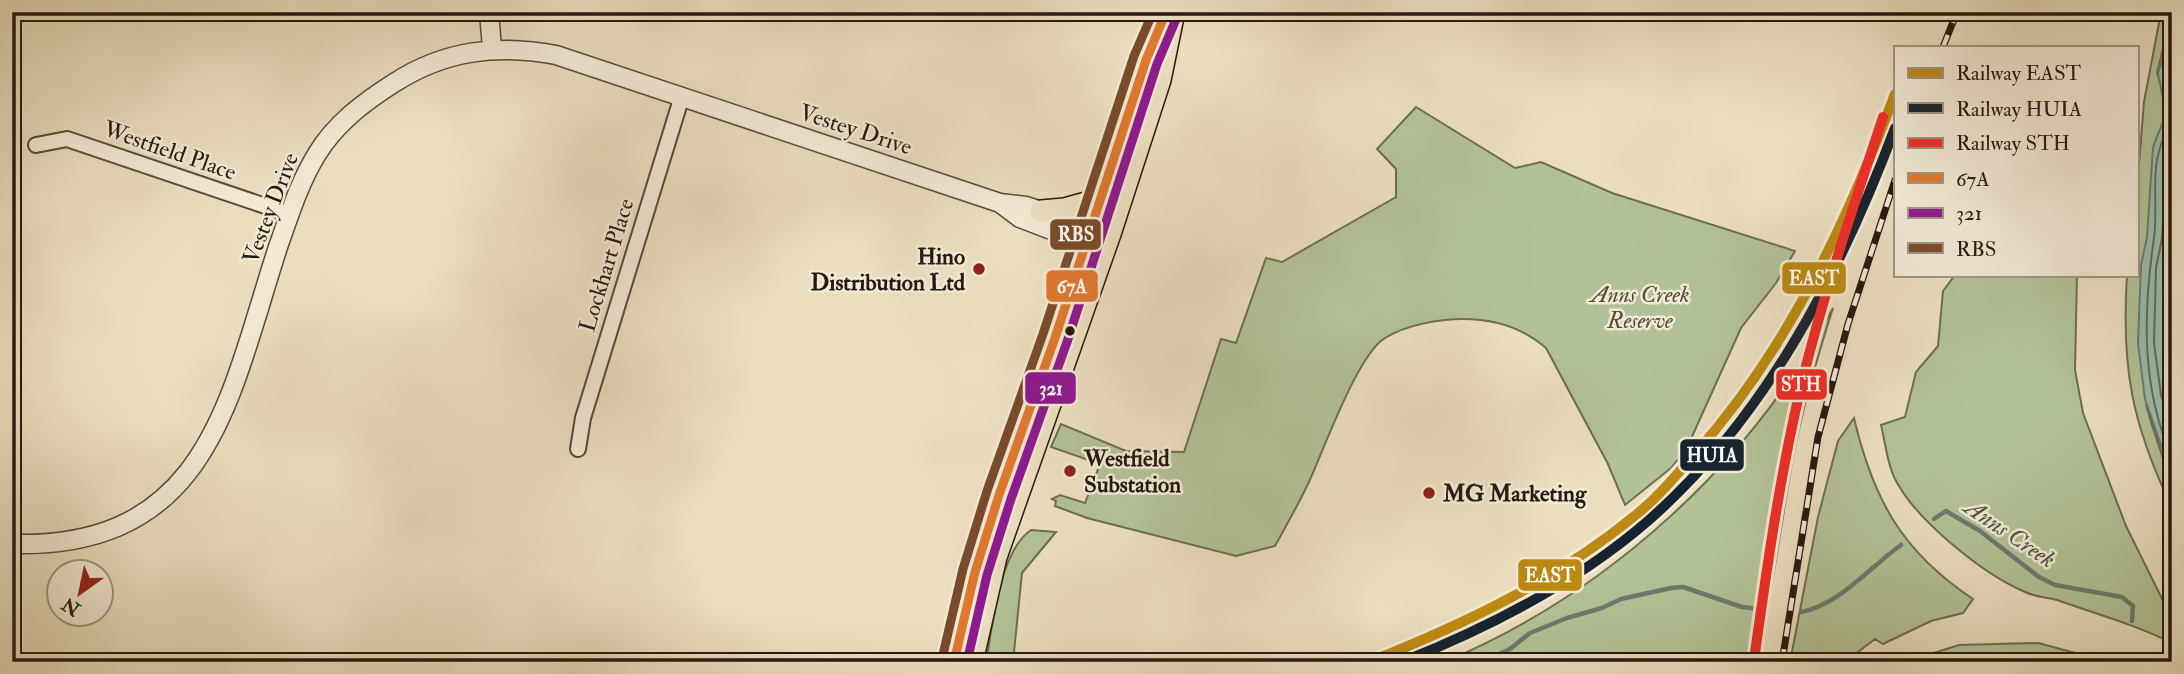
<svg xmlns="http://www.w3.org/2000/svg" width="2184" height="674" font-family="'IM FELL Double Pica',serif">
<style>
.green{fill:#b2c296;stroke:#6c6e53;stroke-width:2}
.water{fill:#99bdac;stroke:#6b7b6e;stroke-width:2}
.lines{fill:none;stroke-linecap:round;stroke-linejoin:round}
.shore{stroke:#5f6b5e;stroke-width:2}
.stream{stroke:#6b7b6e;stroke-width:4.5}
.minor-casing{stroke:#564a3c;stroke-width:18}
.tertiary-casing{stroke:#564a3c;stroke-width:21}
.primary-casing{stroke:#251910;stroke-width:24}
.minor{stroke:#f2ead5;stroke-width:14}
.tertiary{stroke:#f2ead5;stroke-width:18}
.primary{stroke:#ebdebf;stroke-width:21}
.rail-casing{stroke:#251910;stroke-width:7}
.rail{stroke:#f2ead5;stroke-width:4.5;stroke-dasharray:13;stroke-linecap:butt}
.bus-1-casing{stroke:#f2ead5;stroke-width:14}
.bus-2-casing{stroke:#f2ead5;stroke-width:14}
.bus-3-casing{stroke:#f2ead5;stroke-width:14}
.bus-1{stroke:#e0782f;stroke-width:9}
.bus-2{stroke:#8d1a90;stroke-width:9}
.bus-3{stroke:#7a4b2a;stroke-width:9}
.rail-1-casing{stroke:#f2ead5;stroke-width:16}
.rail-2-casing{stroke:#f2ead5;stroke-width:16}
.rail-3-casing{stroke:#f2ead5;stroke-width:16}
.rail-1{stroke:#bc8912;stroke-width:10}
.rail-2{stroke:#17232f;stroke-width:10}
.rail-3{stroke:#ee2e27;stroke-width:10}
.poi-dot{fill:#8f2418;stroke:#f2ead5;stroke-width:2.5}
.bus-dot{fill:#251910;stroke:#f2ead5;stroke-width:2.5}
.labels{text-anchor:middle;stroke-width:5;stroke-linejoin:round;paint-order:stroke}
.street-label{font-size:23px;fill:#251910;stroke:#f2ead5}
.poi-label{font-size:23px;font-weight:bold;fill:#251910;stroke:#f2ead5;text-anchor:start}
.park-label{font-size:23px;font-style:italic;fill:#4f4c38;stroke:#f2ead5}
.water-label{font-size:24px;font-style:italic;fill:#4e5247;stroke:#f2ead5}
.line-badge{stroke:#f2ead5;stroke-width:2.5}
.badge-label{font-size:19px;text-anchor:middle;font-weight:bold;fill:#fff}
</style>
<rect width="100%" height="100%" fill="#ebdebf"/>
<filter id="stains"><feTurbulence type="fractalNoise" baseFrequency=".00286" numOctaves="4"/><feColorMatrix values="0 0 0 0 .2 0 0 0 0 .09 0 0 0 0 .02 0 0 0 .5 -.17"/></filter>
<radialGradient id="worn" r=".72"><stop offset=".6" stop-color="#630" stop-opacity="0"/><stop offset="1" stop-color="#630" stop-opacity=".3"/></radialGradient>
<path class="green" d="M2161 12H2172L2157 73 2165 99 2159 73 2172 32V476L2146 404C2154 438 2172 472 2172 508 2132 424 2121 368 2127 275H2137V190L2144 102Z
M1416 107 1515 168 1541 162 1612 193 1795 251 1776 283 1741 328 1690 441 1696 440 1671 468 1625 505 1608 464 1546 348C1523 328 1494 319 1463 319 1439 319 1406 325 1385 338 1357 355 1323 452 1308 484 1298 505 1286 526 1275 546L1236 556 1087 518 1055 506 1056 501 1052 499 1060 495 1085 503 1100 464 1051 447 1061 424 1126 451 1184 452 1221 339 1236 343 1266 258 1282 262 1396 197V169L1377 149Z
M1955 275H2077L2075 370 2083 413 2126 526 2172 619V643C2134 624 2096 614 2057 600 2047 597 2035 597 2025 592 1983 574 1914 519 1894 477 1887 462 1885 441 1881 425L1905 417 1916 372 1938 346 1943 291Z
M1833 308C1818 355 1804 403 1794 452 1781 522 1773 592 1755 662H1444C1607 594 1751 463 1833 308Z
M1854 418C1873 499 1902 552 1973 599L1963 613 1931 621 1883 644 1875 639 1845 662H1790L1818 517 1838 441Z
M1031 530 1056 532 1022 573 1013 662H986C993 624 999 552 1031 530Z
M2038 643 2109 662H1905L1959 645Z"/>
<path class="water" d="M2172 33V476L2145 399 2138 343 2141 265 2147 237 2153 147 2166 114 2158 73Z"/>
<g class="lines">
<path class="shore" d="M2172 118C2169 128 2163 138 2160 148 2151 175 2158 210 2154 238 2143 313 2141 387 2172 458
M2172 144 2168 152 2162 238 2156 268 2154 343 2161 395 2172 433
M2172 246C2162 294 2162 346 2172 395"/>
<path class="stream" d="M1934 519 1946 511 1980 531 2039 577 2055 585 2122 597 2133 606 2132 621
M1801 612C1839 605 1870 567 1901 545
M1481 662 1510 649 1530 633 1567 618 1602 608 1621 599 1671 588 1683 587 1742 607 1766 610"/>
<defs>
<path id="minor" d="M36 145 67 139 289 214
M578 449 583 418 682 96"/>
<path id="tertiary" d="M489 12 492 48
M1000 203 1020 218 1098 248
M12 544C210 549 229 397 278 247 289 216 299 183 317 154 335 124 364 102 394 83 445 50 498 44 556 55L1000 203 1026 206 1102 231"/>
<path id="primary" d="M1041 211 1064 209 1100 199
M954 662 975 572 999 495 1055 338 1146 60 1166 12
M972 662 996 557 1110 234 1160 80 1174 12"/>
</defs>
<use href="#minor" class="minor-casing"/>
<use href="#tertiary" class="tertiary-casing"/>
<use href="#primary" class="primary-casing"/>
<use href="#minor" class="minor"/>
<use href="#tertiary" class="tertiary"/>
<use href="#primary" class="primary"/>
<defs>
<path id="rail" d="M1943 47 1957 12
M1406 662C1441 647 1478 632 1512 613 1636 541 1738 441 1812 318 1835 281 1852 239 1869 198
M1782 662 1818 437 1848 324 1895 180"/>
</defs>
<use href="#rail" class="rail-casing"/>
<use href="#rail" class="rail"/>
<defs>
<path id="bus-1" d="M954 662 975 572 999 495 1055 338 1146 60 1166 12"/>
<path id="bus-2" d="M967 662 987 575 1011 499 1067 342 1157 64 1177 17"/>
<path id="bus-3" d="M942 659 963 569 987 491 1043 334 1134 56 1153 12"/>
</defs>
<use href="#bus-1" class="bus-1-casing"/>
<use href="#bus-2" class="bus-2-casing"/>
<use href="#bus-3" class="bus-3-casing"/>
<use href="#bus-1" class="bus-1"/>
<use href="#bus-2" class="bus-2"/>
<use href="#bus-3" class="bus-3"/>
<defs>
<path id="rail-1" d="M1369 662C1465 624 1557 580 1637 514 1657 498 1675 477 1692 457 1787 352 1845 226 1895 94"/>
<path id="rail-2" d="M1402 662C1490 627 1578 582 1649 520 1766 417 1841 272 1895 128"/>
<path id="rail-3" d="M1754 660C1767 567 1780 474 1802 382 1824 292 1854 205 1883 117"/>
</defs>
<use href="#rail-1" class="rail-1-casing"/>
<use href="#rail-2" class="rail-2-casing"/>
<use href="#rail-3" class="rail-3-casing"/>
<use href="#rail-1" class="rail-1"/>
<use href="#rail-2" class="rail-2"/>
<use href="#rail-3" class="rail-3"/>
</g>
<g class="poi-dot">
<circle cx="979" cy="269" r="7"/>
<circle cx="1070" cy="471" r="7"/>
<circle cx="1429" cy="493" r="7"/>
</g>
<circle class="bus-dot" cx="1070" cy="331" r="6"/>
<g class="labels">
<g class="street-label">
<text transform="translate(856 129) rotate(18)" y="8">Vestey Drive</text>
<text transform="translate(170 150) rotate(19)" y="8">Westfield Place</text>
<text transform="translate(270 208) rotate(-69)" y="8">Vestey Drive</text>
<text transform="translate(606 265) rotate(-73)" y="8">Lockhart Place</text>
</g>
<g class="poi-label">
<text x="965" y="264" text-anchor="end">Hino<tspan x="965" dy="26">Distribution Ltd</tspan></text>
<text x="1084" y="466">Westfield<tspan x="1084" dy="26">Substation</tspan></text>
<text x="1443" y="501">MG Marketing</text>
</g>
<g class="park-label">
<text x="1640" y="302">Anns Creek<tspan x="1640" dy="26">Reserve</tspan></text>
</g>
<g class="water-label">
<text transform="translate(2010 533) rotate(34)" y="8">Anns Creek</text>
</g>
</g>
<g class="line-badge">
<rect x="1049" y="218" width="53" height="33" rx="7" fill="#7a4b2a"/>
<rect x="1781" y="261" width="66" height="34" rx="7" fill="#bc8912"/>
<rect x="1045" y="269" width="54" height="34" rx="7" fill="#e0782f"/>
<rect x="1775" y="368" width="53" height="33" rx="7" fill="#ee2e27"/>
<rect x="1024" y="371" width="53" height="34" rx="7" fill="#8d1a90"/>
<rect x="1679" y="438" width="66" height="34" rx="7" fill="#17232f"/>
<rect x="1517" y="558" width="66" height="34" rx="7" fill="#bc8912"/>
</g>
<g class="badge-label">
<text x="1076" y="241">RBS</text>
<text x="1814" y="285">EAST</text>
<text x="1072" y="293">67A</text>
<text x="1801" y="391">STH</text>
<text x="1051" y="395">321</text>
<text x="1712" y="462">HUIA</text>
<text x="1550" y="582">EAST</text>
</g>
<rect width="2184" height="674" fill="none" stroke="#ebdebf" stroke-width="42"/>
<rect x="14" y="14" width="2156" height="646" fill="none" stroke="#251910" stroke-width="3.5"/>
<rect x="21" y="21" width="2142" height="632" fill="none" stroke="#251910" stroke-width="2"/>
<rect x="1894" y="46" width="245" height="231" fill="#f2ead5" stroke="#a09686" stroke-width="2"/>
<rect x="1908" y="68" width="35" height="10" fill="#bc8912" stroke="#a09686" stroke-width="2"/>
<text x="1956" y="80" font-size="21" fill="#251910">Railway EAST</text>
<rect x="1908" y="103" width="35" height="10" fill="#17232f" stroke="#a09686" stroke-width="2"/>
<text x="1956" y="116" font-size="21" fill="#251910">Railway HUIA</text>
<rect x="1908" y="138" width="35" height="10" fill="#ee2e27" stroke="#a09686" stroke-width="2"/>
<text x="1956" y="150" font-size="21" fill="#251910">Railway STH</text>
<rect x="1908" y="173" width="35" height="10" fill="#e0782f" stroke="#a09686" stroke-width="2"/>
<text x="1956" y="186" font-size="21" fill="#251910">67A</text>
<rect x="1908" y="208" width="35" height="10" fill="#8d1a90" stroke="#a09686" stroke-width="2"/>
<text x="1956" y="220" font-size="21" fill="#251910">321</text>
<rect x="1908" y="243" width="35" height="10" fill="#7a4b2a" stroke="#a09686" stroke-width="2"/>
<text x="1956" y="256" font-size="21" fill="#251910">RBS</text>
<g transform="translate(80 593) rotate(213)"><circle r="33" fill="#f2ead5" stroke="#a09686" stroke-width="2"/>
<path d="M0-5L12 26L0 18L-12 26Z" fill="#8f2418"/>
<text y="-10" font-size="19" font-weight="bold" text-anchor="middle" fill="#251910">N</text>
</g>
<rect width="100%" height="100%" filter="url(#stains)"/>
<rect width="100%" height="100%" fill="url(#worn)"/>
</svg>
